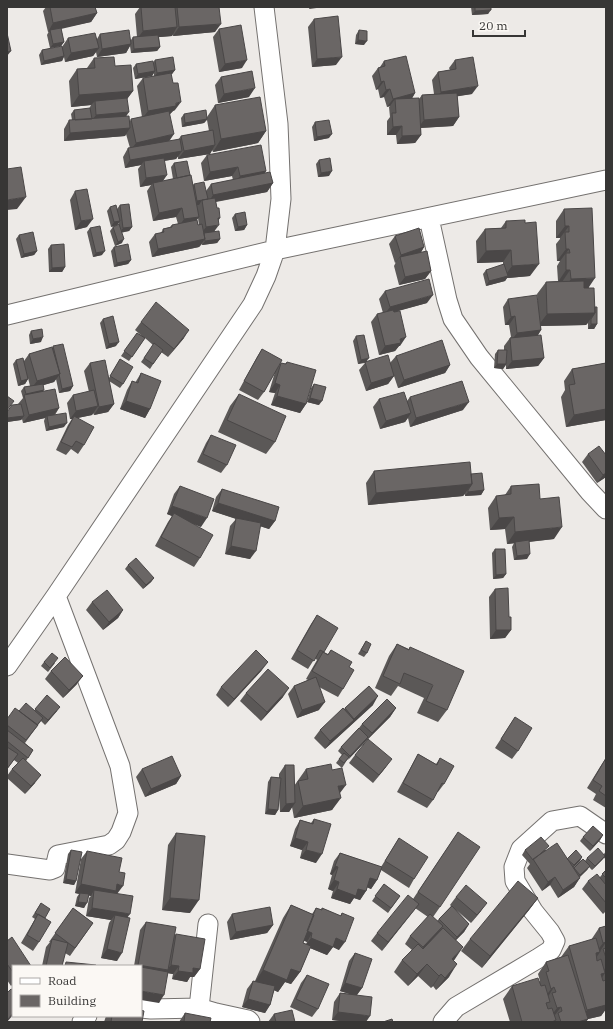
<svg xmlns="http://www.w3.org/2000/svg" width="613" height="1029" font-family="'IBM Plex Serif',serif">
<style>
.lines{fill:none;stroke-linecap:round;stroke-linejoin:round}
.minor-casing{stroke:#74716f;stroke-width:21}
.minor{stroke:#fff;stroke-width:19}
.wall{fill:#5b5857;fill-rule:evenodd}
.shaded-wall{fill:#4a4747}
.building{fill:#6a6665;stroke:#4a4747}
</style>
<rect width="100%" height="100%" fill="#edeae7"/>
<g class="lines">
<defs>
<path id="minor" d="M429 218 447 300 453 319 479 357 590 492 606 509
M7 315 275 250 606 180
M7 666 56 596 253 304 266 276 275 250 281 199 278 124 264 7
M7 864 50 870 55 868 58 855 109 845 116 840 121 832 128 813 120 766 56 596
M208 924 199 1008 216 1013 248 1020 250 1022
M141 1008 151 1009 199 1008
M82 1022 87 1016
M443 1022 456 1007 537 959 551 950 555 941 550 932 533 911 515 881 514 867 521 849 552 821 580 816 606 834"/>
</defs>
<use href="#minor" class="minor-casing"/>
<use href="#minor" class="minor"/>
</g>
<path class="wall" d="M46 7H95L97 13 91 22 61 28 64 42 61 46 50 48 47 35 49 31 48 32 43 11Z
M140 7H219L215 32 173 36V34L172 36 159 37 160 47 157 51 131 53 130 46 126 53 97 57 96 52 93 56 65 62 64 57 62 61 41 65 39 55 42 50 62 47 68 38 97 39 100 34 131 40 133 37H137L135 14Z
M471 7H491L488 14 472 15Z
M314 19 336 65 312 67 308 27Z
M219 29 242 68 219 72 213 37Z
M359 30 364 45 355 44 356 35Z
M94 58 115 66 133 91 127 99 126 116 130 121 131 119 142 117 137 86 143 78 154 76V73L152 76 135 79 133 68 136 64 153 63 155 60 175 70 172 74H171L175 110 173 111 170 114 169 141 178 140 181 136 209 131 207 120 204 123 182 127 181 118 184 114 207 117 215 105 266 131 258 143 213 152 212 150 210 154 178 159V156L176 159 164 161 163 181 173 179 171 167 174 163 190 175 193 185 194 184 206 191 211 184 233 180 232 176 204 181 201 163 207 155 266 171 265 173 273 183 267 192 216 202 218 221 214 232 220 239 217 243 202 245V244L199 247 152 257 149 242 155 234 161 233 163 229 170 227 172 225 178 224 176 217 153 221 147 191 151 185 140 187 138 169 141 165 125 168 123 157 128 148H130L126 134 125 136 64 141V129L69 120H72L71 114 74 110 89 109 91 105 71 107 69 81 77 69 87 68ZM198 218 199 225H198L197 220Z
M455 60 472 94 457 96 459 117 453 126 421 128V135L415 143 397 144 396 135H387V121L390 117 389 107 390 106 387 107 384 97 380 98 378 89 376 90 372 76 378 68 380 67 384 61 415 93 412 98 419 99 422 95 434 94 432 80 438 72 450 70 449 68Z
M221 77 249 97 218 103 215 85Z
M315 122 329 138 314 141 312 127Z
M319 160 329 176 318 177 316 164Z
M75 191 87 227 75 230 70 200Z
M120 205 132 227 129 231 122 232V243L115 246 110 231 113 227 119 224V223L117 225 111 227 107 211 110 207 117 209Z
M564 209 595 307 597 324 594 329H588V323L586 325 541 326V330L538 335 544 358 538 366 506 369V365L503 369 494 368 495 354 498 350H504V346L510 338 511 337 509 325H505L503 307 508 299 538 301 537 294 546 282 558 281 557 266 560 261H557L556 244 560 239V238H556V221Z
M235 214 247 225 244 230 235 231 232 218Z
M506 221 530 276 507 278 505 281 486 286 483 274 486 270 503 265V262L477 263 476 241 485 229 501 228Z
M90 228 102 255 93 257 87 232Z
M19 235 37 251 34 255 21 258 16 239Z
M395 236 424 247 421 252 431 271 425 279 399 285 394 266 396 262 395 263 389 244Z
M51 245 65 267 62 272H49L48 249Z
M114 247 131 260 128 264 114 267 111 251Z
M385 291 427 303 397 311 400 346H399L395 351 379 355 371 322 377 314 383 313 379 299Z
M103 319 116 346 106 349 100 323Z
M141 322 184 338 168 357 161 352 150 369 141 362 153 345 145 338 129 361 121 356 137 333 142 336 135 330Z
M31 331 41 342 30 344 29 335Z
M356 336 367 362 390 363 396 356 450 365 445 373 398 388 394 376 388 384 366 391 359 370 365 363 358 364 353 341Z
M53 346 73 386 70 391 59 393 56 379 54 382 43 385V391L59 408 55 415 64 427 46 431 44 421 45 418 23 423 22 419 21 420 7 422V412L19 405 18 404 23 398 21 391 24 387 30 386 28 378V379L25 384 18 386 13 364 16 360 24 361 29 354 52 348Z
M262 349 276 369 281 363 285 364 287 362 306 404 300 413 271 405 275 393 269 392 275 372 264 392 258 400 239 390 257 357Z
M120 359 123 384 120 388 109 381 114 404 108 412 94 415 93 413 92 415 77 418 84 445 78 454 71 449 66 455 56 450 68 425 72 419H70L67 403 73 395 89 392 84 371 90 363 109 378Z
M606 363V420L566 427 561 397 565 390 564 381 572 369Z
M141 373 150 409 145 418 120 409 127 390 132 381 135 383Z
M314 384 319 405 307 402 311 388Z
M239 394 275 442 266 454 218 432 230 406Z
M410 397 463 410 410 427 408 418 405 422 380 429 373 407 379 399 407 401Z
M211 435 227 465 221 473 197 462 206 443Z
M588 454 606 455V477L597 483 582 462Z
M374 471 471 474 484 490 481 495 465 496V494L463 496 368 505 366 483Z
M180 486 201 527 192 523 200 558 194 567 155 546 168 522 172 516 167 514 174 494Z
M511 486 540 499 554 539 529 542 527 559 514 560 512 547 514 543 507 544 505 529 490 530 488 508 496 496 505 495Z
M222 489 275 521 269 529 260 526 250 559 225 554 230 526 236 519 212 511 216 497Z
M495 549 506 574 503 578 493 579 492 553Z
M128 565 154 578 151 582 143 589 125 569Z
M495 589 509 617 511 630 505 638 490 639 489 597Z
M92 602 123 610 118 618 103 630 86 610Z
M317 615 324 652 328 654 331 650 349 667 343 689 338 697 319 687V710L297 718 288 694 294 686 308 680 306 679 317 660 315 658 308 669 291 659 311 624Z
M366 641 367 653 364 657 358 654Z
M397 644 409 649 410 647 447 710 438 722 417 713 424 698 398 686 391 696 375 688 389 656Z
M44 662 55 663 48 672 41 666Z
M262 670 228 707 216 695 221 687Z
M51 671 77 684 63 698 45 679Z
M369 686 373 705 325 749 314 738 320 730 344 709Z
M246 693 283 697 261 721 240 701Z
M47 695 57 711 45 725 41 721 25 743 33 750 26 761 35 783 25 794 7 778V776L12 769 18 763 14 760 7 769V719L19 711H34Z
M396 708 390 717 347 760 342 768 336 763 342 755 338 751 341 747 359 728 362 724Z
M515 717 518 751 512 759 495 748Z
M418 754 436 764 440 758 444 784 438 792H437L433 800 427 808 397 792 413 763Z
M355 755 386 767 373 783 349 763Z
M606 758V808L593 800 596 794 587 788 600 767Z
M285 765 294 786 306 769 332 770 340 794 332 810 294 818 292 807 289 812H280L279 796 278 810 275 815 265 814 268 782 271 777 279 778V774Z
M142 769 181 776 176 784 145 797 136 777Z
M314 819 316 863 300 858 302 850 290 846 295 829 300 820 311 823Z
M458 832 440 907 433 917 437 921 451 906 450 905 456 897 481 911 471 923 455 909 469 924 464 932 456 940 455 959 453 961 449 977 436 990 433 986 431 988 418 976 408 986 394 972 402 960 412 950 405 944 410 936 428 917 415 908 382 951 371 941 377 933 413 899Z
M176 833 190 913 162 910 168 845Z
M603 835 600 840 590 851 580 841 583 837Z
M399 838 414 879 409 888 381 870 377 880 371 889 367 887 366 891 360 900 354 898 350 904 331 898 333 891 328 889 332 875 330 874 334 861 340 853 381 867Z
M71 850 76 881 74 885 63 883 68 854Z
M525 850H546L567 859 582 857 580 861 573 868 585 861 587 858 604 854 606 851V859L604 858 592 870 589 867 587 870 580 877 574 887 558 898 550 885 542 891 527 868 530 864 522 855Z
M87 851 119 872 117 894 127 917 117 961 101 958 109 923 111 920 86 916 89 898 91 896 89 895 84 908 75 906 77 897 79 894 75 893 81 859Z
M606 870V911L603 914 582 889 588 881 600 877Z
M384 884 400 896 388 913 372 901Z
M538 898 529 910 482 968 461 951 470 939Z
M41 903 39 942 33 951 21 943 35 919 32 917Z
M291 905 312 914 316 908 321 910 322 908 340 916 342 913 339 950 333 947 327 955 310 948 300 972 291 984 285 982 278 992 274 990 270 1005 265 1013 242 1007 247 989 253 981H255L283 918ZM304 940 307 942 306 944 303 943Z
M73 908 93 923 70 956 65 953 62 966H42L46 947 50 942H49Z
M232 914 273 925 267 933 230 940 227 922Z
M146 922 174 936 176 934 200 969 194 977H190L187 982 172 979 173 974 168 973 159 1003 141 966H134L140 930Z
M606 926V1009L601 1016 588 1019 586 1022H510L503 999 512 986 539 982 540 981 538 974 546 962 561 957 569 946 591 940 599 928Z
M7 941 13 966V984L11 986 7 980Z
M355 953 362 988 357 995 366 1022H348L332 1020 334 1002 340 993 350 994 340 991 349 961Z
M307 975 318 1009 312 1017 290 1007 301 983Z
M185 1013 210 1022H179Z
M274 1014 295 1022H268Z
M106 1016H141L142 1022H104Z"/>
<path class="shaded-wall" d="M310 7H324L309 9Z
M491 10 488 14 472 15 475 11Z
M97 13 91 22 48 32 53 23Z
M221 24 215 32 173 36 179 27Z
M177 27 172 36 137 39 143 31Z
M358 40 367 41 364 45 355 44Z
M64 42 61 46 50 48 53 44Z
M131 44 126 53 97 57 102 49Z
M160 47 157 51 131 53 134 49Z
M99 48 93 56 65 62 71 53Z
M11 51 7 56V52Z
M64 56 62 61 41 65 44 61Z
M342 57 336 65 312 67 317 59Z
M247 60 242 68 219 72 225 64Z
M175 70 172 74 154 77 157 73Z
M155 71 152 76 135 79 138 74Z
M384 81 378 89 376 90 381 82Z
M478 86 472 94 435 100 441 92Z
M255 88 249 97 218 103 224 94Z
M390 89 384 97 380 98 386 90Z
M133 91 124 103 95 101 91 105 71 107 79 95Z
M415 93 410 102 395 99 390 106 387 107 393 99Z
M181 102 175 110 173 111 170 114 142 119 148 111Z
M129 112 123 121 90 123 96 115Z
M459 117 453 126 418 128 424 120Z
M207 119 204 123 182 127 185 123Z
M402 126 396 135H387L393 127Z
M130 128 125 136 64 141 70 133Z
M266 131 258 143 213 152 221 139Z
M174 134 168 143 130 151 136 143Z
M332 134 329 138 314 141 317 137Z
M421 135 415 143 397 144 402 136Z
M215 145 210 154 178 159 184 151Z
M182 151 176 159 144 164V161L141 165 125 168 130 160Z
M238 167 232 176 204 181 210 172Z
M266 171 260 180 234 184 240 176Z
M332 171 329 176 318 177 321 173Z
M167 175 161 184 153 183 151 185 140 187 146 178Z
M273 183 267 192 208 203 213 195Z
M26 197 17 209 7 210V200Z
M202 200 199 205H194L197 201Z
M182 208 176 217 153 221 159 213Z
M199 217 193 225 178 228 184 219Z
M218 218H220L215 226 219 225 213 233 200 235 206 227Z
M93 219 87 227 75 230 81 221Z
M120 221 117 225 111 227 114 222Z
M247 225 244 230 235 231 238 227Z
M565 226H569L560 238H556Z
M132 227 129 231 120 233 123 228Z
M124 239 122 243 115 246 118 242Z
M205 239 199 247 152 257 158 249Z
M220 239 217 243 202 245 205 241Z
M424 247 419 256 400 257 396 262 395 263 401 255Z
M566 249H569L560 261H557Z
M511 250 503 262 477 263 486 251Z
M37 251 34 255 21 258 24 254Z
M105 251 102 255 93 257 96 253Z
M131 260 128 264 114 267 117 263Z
M539 264 530 276 507 278 505 281 486 286 489 281 504 277 512 266Z
M65 267 62 272H49L52 268Z
M566 270H570L562 282H558Z
M431 271 425 279 399 285 405 277Z
M595 278 587 290 562 291 571 279Z
M433 295 427 303 384 315 390 307Z
M595 313 586 325 538 326 547 314Z
M515 316 509 325H505L511 317Z
M591 324H597L594 329H588Z
M189 330 184 338 168 357 174 349Z
M541 330 536 338 511 341 517 333Z
M43 337 41 342 30 344 33 339Z
M406 337 400 346H399L395 351 379 355 385 346 400 339Z
M119 342 116 346 106 349 109 344Z
M369 358 366 362 358 364 361 360Z
M544 358 538 366 506 369 512 361Z
M497 364H506L503 369 494 368Z
M450 365 445 373 398 388 404 380Z
M60 374 54 382 31 389 37 381Z
M394 376 388 384 366 391 371 383Z
M28 379 25 384 18 386 21 381Z
M275 383 280 385 275 393 269 392Z
M73 386 70 391 59 393 62 389Z
M44 390 41 394 24 395 23 398 26 394Z
M277 396 306 404 300 413 271 405Z
M310 398 322 401 319 405 307 402Z
M126 401 150 409 145 418 120 409Z
M469 402 463 410 410 427 416 418Z
M114 404 108 412 94 415 99 407Z
M98 406 92 415 73 419 74 416 72 419H70L76 411Z
M59 408 53 416H47L45 418 23 423 29 415Z
M606 409V420L566 427 574 415Z
M411 413 405 422 380 429 386 421Z
M24 416 21 420 7 422V418Z
M67 423 64 427 46 431 49 427Z
M606 473V477L597 483 603 475Z
M472 484 463 496 368 505 376 493Z
M484 490 481 495 465 496 468 492Z
M218 503 275 521 269 529 212 511Z
M172 506 207 518 201 527 173 516 174 513 172 516 167 514Z
M514 517 505 529 490 530 499 518Z
M562 527 554 539 507 544 515 532Z
M231 546 256 551 250 559 225 554Z
M530 554 527 559 514 560 517 556Z
M506 574 503 578 493 579 496 575Z
M154 578 151 582 143 589 146 585Z
M123 610 118 618 103 630 109 622Z
M496 630H511L505 638 490 639Z
M268 662 262 670 228 707 234 699Z
M83 676 77 684 63 698 69 690Z
M289 688 283 697 261 721 267 712Z
M378 696 373 705 325 749 330 741Z
M325 702 319 710 297 718 302 710Z
M60 707 57 711 45 725 48 720Z
M396 708 390 717 366 741 372 733Z
M368 737 365 742 348 760 350 756Z
M392 759 386 767 373 783 379 775Z
M41 775 35 783 25 794 31 786Z
M181 776 176 784 145 797 151 789Z
M346 785 337 797 338 786Z
M341 798 332 810 294 818 303 806Z
M295 803 289 812H280L286 804Z
M268 809 278 810 275 815 265 814Z
M603 835 600 840 590 851 593 846Z
M295 838 308 842 302 850 290 846Z
M306 850 322 854 316 863 300 858Z
M605 856 602 860 592 870 595 866Z
M582 857 580 861 571 870 574 865Z
M335 866 338 867 332 875 330 874Z
M590 866 587 870 577 879 580 875Z
M555 877 550 885 542 891 548 882Z
M370 878 377 880 371 889 364 886Z
M580 878 574 887 558 898 563 890Z
M66 879 76 881 74 885 63 883Z
M334 880 339 882 333 891 328 889Z
M81 884H117L123 886 117 894 94 890 91 896 75 893Z
M337 889H358L366 891 360 900 354 898 350 904 331 898Z
M170 898 199 900 190 913 162 910Z
M538 898 529 910 482 968 490 956Z
M78 902 87 903 84 908 75 906Z
M487 903 481 911 471 923 477 915Z
M419 904 413 912 382 951 388 942Z
M92 908 130 914 124 922 115 915 111 920 86 916Z
M469 924 464 932 451 945 457 937Z
M273 925 267 933 230 940 236 932Z
M443 926 437 934 417 956 423 947Z
M307 931 312 933 307 942 302 940Z
M311 938H336L345 942 339 950 333 947 327 955 305 946Z
M606 942 599 953 600 952 592 964 594 955 603 943Z
M463 947 455 959 443 971 452 959Z
M107 949 122 953 117 961 101 958Z
M427 964 418 976 408 986 417 974Z
M457 964 449 977 436 990 445 978Z
M138 965 167 970 171 965 179 966 173 974 166 973 141 975V966H138Z
M606 967V971L605 973 597 985 593 986Z
M193 968 200 969 194 977H190L187 982 172 979 178 971Z
M291 969 300 972 291 984 285 982 278 992 255 982 263 970Z
M441 974 433 986 431 988 439 976Z
M345 983 362 988 356 996 340 991Z
M554 987 546 1000 542 1001 551 989Z
M141 991 164 995 159 1003 141 1000Z
M248 999 270 1005 265 1013 242 1007Z
M606 1005V1009L601 1016 588 1019 586 1022H578L587 1010Z
M561 1007 552 1019 548 1020 557 1008Z
M338 1012 370 1016 366 1022H348L332 1020Z
M13 1013V1015L7 1022V1020Z"/>
<path class="building" d="M50 7H95L97 13 53 23Z
M141 7H175L177 27 143 31Z
M177 7H219L221 24 179 27Z
M475 7H491V10L475 11Z
M338 16 342 57 317 59 314 19Z
M241 25 247 60 225 64 219 29Z
M61 28 64 42 53 44 50 30Z
M129 30 131 44 102 49 100 34Z
M359 30 367 31V41L358 40Z
M7 33 11 51 7 52Z
M95 33 99 48 71 53 68 38Z
M158 35 160 47 134 49 133 37Z
M62 46 64 56 44 61 42 50Z
M406 56 415 93 393 99 390 89 386 90 384 81 381 82 378 68 385 66 384 61Z
M114 57 115 66 131 65 133 91 79 95 77 69 95 68 94 58Z
M173 57 175 70 157 73 155 60Z
M473 57 478 86 441 92 438 72 456 69 455 60Z
M153 61 155 71 138 74 136 64Z
M252 71 255 88 224 94 221 77Z
M171 73 173 83H178L181 102 176 103V106L148 111 143 78Z
M457 93 459 117 424 120 422 95Z
M260 97 266 131 221 139 215 105Z
M127 98 129 112 96 115 95 101Z
M419 98 421 135 402 136V126L393 127 392 113H396L395 99Z
M90 108 92 119 75 120 74 110Z
M206 110 207 119 185 123 184 114Z
M169 111 174 134 136 143 131 119Z
M129 116 130 128 70 133 69 120Z
M329 120 332 134 317 137 315 122Z
M213 130 215 145 184 151 181 136Z
M180 139 182 151 130 160 128 148Z
M261 145 266 171 240 176 238 167 210 172 207 155Z
M164 158 167 175 146 178 144 161Z
M330 158 332 171 321 173 319 160Z
M187 161 190 175 177 178 174 163Z
M21 167 26 197 7 200V169Z
M270 172 273 183 213 195 211 184Z
M191 175 199 217 184 219 182 208 159 213 153 183Z
M204 182 208 199 197 201 194 184Z
M87 189 93 219 81 221 75 191Z
M215 198 217 208H219L220 218H218L219 225 206 227 202 200Z
M129 204 132 227 123 228 120 205Z
M116 205 120 221 114 222 110 207Z
M592 208 595 278 571 279 570 270H566V253H570L569 249H566L565 232H569V226H565L564 209Z
M245 212 247 225 238 227 235 214Z
M197 220 198 225 202 224 205 239 158 249 155 234 164 232 163 229 172 227V225Z
M525 220V223L536 222 539 264 512 266 511 250 486 251 485 229 506 228V221Z
M119 224 124 239 118 242 113 227Z
M100 226 105 251 96 253 90 228Z
M419 228 424 247 401 255 395 236Z
M219 231 220 239 205 241 204 233Z
M33 232 37 251 24 254 19 235Z
M64 244 65 267 52 268 51 245Z
M128 244 131 260 117 263 114 247Z
M427 251 431 271 405 277 400 257Z
M504 264 508 276 489 281 486 270Z
M429 279 433 295 390 307 385 291Z
M584 281V288H594L595 313 547 314 546 282Z
M537 295 541 330 517 333 515 316 511 317 508 299Z
M156 302 189 330 174 349 141 322Z
M595 307H597V324H591V319L595 313Z
M393 310 394 312 400 311 406 337 400 339 401 343 385 346 377 314Z
M113 316 119 342 109 344 103 319Z
M42 329 43 337 33 339 31 331Z
M137 333 145 338 132 357 124 351Z
M364 335 369 358 361 360 356 336Z
M541 335 544 358 512 361 510 338Z
M442 340 450 365 404 380 396 356Z
M154 343 163 350 153 364 144 358Z
M63 344 73 386 62 389 59 374H60L53 346Z
M52 347 60 374 37 381 29 354Z
M262 349 282 360 264 392 244 381Z
M498 350H507L506 364H497Z
M388 355 394 376 371 383 365 362Z
M23 358 28 379 21 381 16 360Z
M120 359 133 367 123 384 110 376Z
M105 360 114 404 99 407 90 363Z
M287 362 316 370 306 404 277 396 280 385 275 383 281 363 286 364Z
M606 363V409L574 415 569 385 575 384 572 369Z
M141 373 161 381 150 409 126 401 132 381 138 383Z
M462 381 469 402 416 418 410 397Z
M43 384 44 390 26 394 24 387Z
M314 384 326 387 322 401 310 398Z
M55 389 59 408 29 415 24 395Z
M94 390 98 406 76 411 73 395Z
M404 392 411 413 386 421 379 399Z
M239 394 286 416 275 442 227 420Z
M7 396 14 401 7 410Z
M21 404 24 416 7 418V412L12 405Z
M66 413 67 423 49 427 47 416Z
M74 416 94 427 84 445 76 441 72 447 61 442Z
M211 435 236 445 227 465 203 454Z
M599 446 606 455V473L603 475 588 454Z
M470 462 472 484 376 493 374 471Z
M482 473 484 490 468 492V490L472 484 471 474Z
M539 484 540 499 559 497 562 527 515 532 514 517 499 518 496 496 511 494V486Z
M180 486 214 499 207 518 172 506Z
M222 489 279 507 275 521 218 503Z
M174 513 213 535 200 558 161 537Z
M236 518 261 523 256 551 231 546Z
M529 540 530 554 517 556 515 542Z
M495 549H505L506 574 496 575Z
M136 558 154 578 146 585 128 565Z
M508 588 509 617H511V630H496L495 589Z
M107 590 123 610 109 622 92 602Z
M317 615 338 628 324 652 320 650 314 661 297 650Z
M366 641 371 644 367 653 361 650Z
M397 644 409 650 410 647 464 671 447 710 426 701 433 685 404 673 400 684 383 676Z
M256 650 268 662 234 699 221 687Z
M331 650 352 662 349 667 354 670 343 689 312 671 323 652 328 655Z
M52 653 58 658 50 668 44 662Z
M65 657 83 676 69 690 51 671Z
M268 669 289 688 267 712 246 693Z
M316 677 325 702 302 710 294 686Z
M369 686 378 696 354 719 345 708Z
M47 695 60 707 48 720 35 709Z
M387 699 396 708 372 733 362 724Z
M26 703 43 718 37 725 19 711Z
M15 708 38 725 26 740 7 725V719Z
M343 708 354 720 330 741 320 730Z
M515 717 532 728 518 751 501 739Z
M359 728 368 737 350 756 341 747Z
M7 730 33 750 28 758 7 741Z
M368 739 392 759 379 775 355 755Z
M7 747 18 754 7 769Z
M344 753 349 757 344 763 339 759Z
M418 754 437 765 440 758 454 766 444 784 442 783 433 800 403 783Z
M172 756 181 776 151 789 142 769Z
M23 758 41 775 31 786 12 769Z
M606 758V796L599 791 602 786 593 780Z
M331 764 332 770 342 768 346 785 338 786 341 798 303 806 298 781 308 779 306 769Z
M285 765H294L295 803 286 804Z
M271 777 281 778 278 810 268 809Z
M314 819 331 824 322 854 306 850 308 842 295 838 300 820 313 824Z
M593 826 603 835 593 846 583 837Z
M458 832 480 847 440 907 418 892Z
M176 833 205 836 199 900 170 898Z
M541 837 549 846 539 855 533 860 525 850Z
M399 838 428 857 414 879 385 861Z
M557 843 580 878 563 890 555 877 548 882 533 859Z
M598 848 605 856 595 866 587 858Z
M71 850 82 852 76 881 66 879Z
M576 850 582 857 574 865 567 859Z
M87 851 122 858 119 872 125 873 123 886 117 884 116 891 81 884Z
M340 853 382 867 377 880 370 878 366 891 358 889 356 896 337 889 339 882 334 880 338 867 335 866Z
M583 859 590 866 580 875 574 868Z
M606 870V878L602 874Z
M597 874 606 885V903L588 881Z
M518 881 538 898 490 956 470 939Z
M384 884 400 896 391 908 375 896Z
M466 885 487 903 477 915 456 897Z
M94 890 133 896 130 914 92 908Z
M80 893 89 894 87 903 78 902Z
M408 895 419 904 388 942 377 933Z
M41 903 50 909 45 918 35 913Z
M291 905 314 915 303 943 311 946 300 972 291 969 287 980 263 970Z
M452 906 469 924 457 937 439 919Z
M270 907 273 925 236 932 232 914Z
M73 908 93 923 75 948 55 933Z
M316 908 322 910V908L341 916 342 913 354 918 345 942 336 938 333 947 311 938 312 933 307 931Z
M38 914 51 922 39 942 27 935Z
M430 914 443 926 423 947 410 936Z
M115 915 130 918 122 953 107 949Z
M146 922 176 927 168 970 138 965Z
M606 926V942L603 943 599 928Z
M443 928 463 947 452 959 457 964 445 978 441 974 439 976 427 964 417 974 402 960 418 944 423 949Z
M176 934 205 939 200 969 193 968V973L178 971 179 966 171 965Z
M12 937 31 966H13V972L7 964V941Z
M596 938 600 952 596 953 597 961 601 959 605 973 601 974 603 981 606 980V1005L587 1010 569 946Z
M52 939 68 943 62 966H46Z
M606 948V958L603 949Z
M355 953 372 959 362 988 345 983Z
M568 955 588 1019 578 1022H561L558 1013 562 1011 561 1007 557 1008 552 993 556 992 554 987 551 989 546 972 549 971 546 962Z
M66 962 96 965V966H65Z
M141 967 168 972 164 995 141 991Z
M307 975 329 984 318 1009 296 999Z
M538 978 541 986 545 985 550 1002 546 1003 548 1009 552 1008 556 1020 552 1022H522L512 986Z
M253 981 275 986 270 1005 248 999Z
M11 989 13 990V1013L8 1019H7V993Z
M340 993 372 997 370 1016 338 1012Z
M141 1010 144 1011 142 1022H111L112 1016H141Z
M292 1010 295 1022H276L274 1014Z
M185 1013 211 1018 210 1022H184Z
M392 1019 393 1022H383Z"/>
<rect width="613" height="1029" fill="none" stroke="#373635" stroke-width="16"/>
<rect x="12" y="965" width="130" height="52" fill="#fbf8f4" stroke="#adaaa8"/>
<rect x="20" y="978" width="20" height="6" fill="#ffffff" stroke="#adaaa8"/>
<text x="48" y="985" font-size="12" fill="#373635">Road</text>
<rect x="20" y="995" width="20" height="12" fill="#6a6665" stroke="#adaaa8"/>
<text x="48" y="1005" font-size="12" fill="#373635">Building</text>
<path d="M473 30v6h52v-6" fill="none" stroke="#373635" stroke-width="2"/>
<text x="479" y="30" font-size="12" fill="#373635" stroke="#fbf8f4" stroke-width="3" paint-order="stroke">20 m</text>
</svg>
